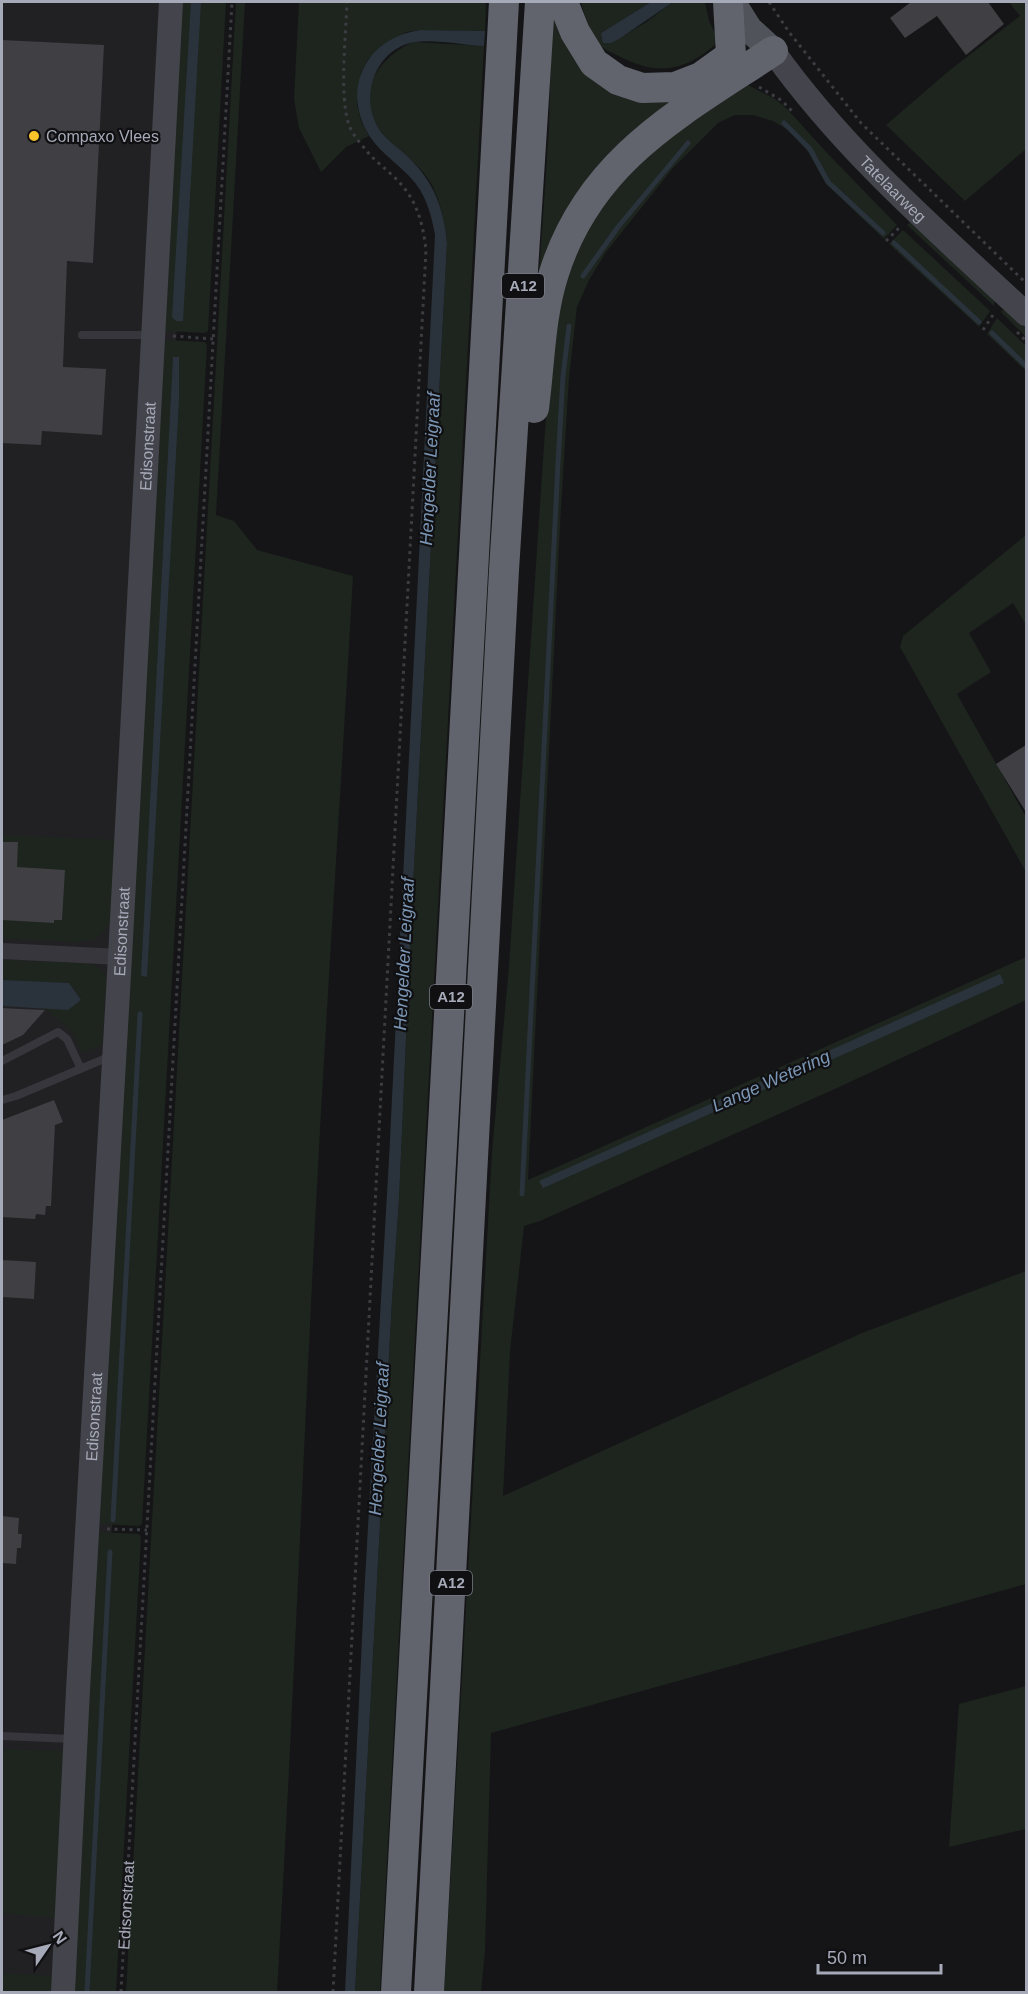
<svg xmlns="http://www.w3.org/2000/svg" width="1028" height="1994" font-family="Arial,sans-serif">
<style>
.built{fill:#212124}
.green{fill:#1d251e}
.water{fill:#2a333b}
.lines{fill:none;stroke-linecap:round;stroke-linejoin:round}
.stream{stroke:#2a333b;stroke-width:5}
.building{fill:#3f3f44}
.path{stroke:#3c3d43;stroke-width:3;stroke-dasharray:3 4.5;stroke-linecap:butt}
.lane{stroke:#36363c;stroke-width:8}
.street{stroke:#36363c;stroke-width:16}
.secondary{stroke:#44454c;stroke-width:24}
.primary{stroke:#51535b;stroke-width:27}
.highway{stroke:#61646d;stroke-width:30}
.poi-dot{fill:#fac329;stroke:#101012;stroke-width:2}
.labels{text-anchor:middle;stroke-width:4.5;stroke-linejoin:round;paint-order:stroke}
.shield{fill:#101012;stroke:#797c86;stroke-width:1.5}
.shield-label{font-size:15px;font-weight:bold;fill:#a6aab8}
.poi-label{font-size:16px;fill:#a6aab8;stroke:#101012;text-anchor:start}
.street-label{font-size:16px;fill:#a6aab8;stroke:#101012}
.water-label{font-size:18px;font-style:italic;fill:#7b96b4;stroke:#101012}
</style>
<rect width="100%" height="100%" fill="#151517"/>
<path class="built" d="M2 2H198L175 357 87 1992H2Z"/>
<path class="green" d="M180 2H226L208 331 205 333 165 331Z
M236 2H245L216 515 234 521 257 550 353 576C341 792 326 1008 315 1223 302 1480 292 1736 277 1992H126Z
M299 2H486L485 31 420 30 406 32 369 58 361 72 357 105 361 121 369 136 346 147 321 172 299 128 294 99Z
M552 2 588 65 685 91 655 121 537 303 549 130Z
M581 2H651L601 33 611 43 645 23 673 2H705L709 21 719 41C687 71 658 77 619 56 613 53 607 51 602 47 592 40 584 14 581 2Z
M1009 2H1026V149L965 201 886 125 950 70 1020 16Z
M413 42 484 46 380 1992H355L392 1300 399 1199 411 923 447 243C445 223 441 203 432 185 422 166 401 153 387 138 351 102 373 60 413 42Z
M748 85 775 99 788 110 829 155 897 225 884 239 826 184 808 152 790 131 773 121 753 115H735L718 123 673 168 606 252 589 280 577 307 569 378 561 507 528 1180 1026 957V1000L837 1088 540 1221 524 1226 510 1351 503 1496 862 1333 1026 1271V1584L491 1733 485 1950 481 1992H444L492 1152 509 966 548 386 560 296 579 243 613 191 670 133Z
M910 222 995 298 994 306 907 225Z
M903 230 990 311 979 327 889 244Z
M1002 310H1009L1026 326V337L1001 312Z
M997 318 1026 346V371L987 334Z
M165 340 205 342 207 345 142 1524 139 1526 101 1524 99 1520Z
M1026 535V625L1013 603 969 633 991 672 957 694 1026 817V872L900 647 903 636Z
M2 835 117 840 114 920 94 940 76 942 2 938Z
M2 960 87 963 101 969 106 978V986L102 1045 82 1053 73 1032 44 1008 68 1010 81 999 69 983 2 980Z
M100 1532 139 1534 141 1537 116 1992H73L98 1536Z
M1026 1686V1829L949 1847 959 1704Z
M2 1749 65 1751 56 1918 2 1913Z
M2 1973 54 1976 53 1992H2Z"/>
<path class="water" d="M191 2H201L183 321H176L172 317Z
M651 2H673L619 39 611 43H603L601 33Z
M420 30 485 31 484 46C462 45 437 39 415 42 376 48 358 97 379 129 386 140 399 148 409 158 434 182 444 209 447 243L411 923 399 1199 392 1300 355 1992H345L364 1597 389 1159 435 235C432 218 427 198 416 184 406 171 392 161 380 149 357 126 349 90 367 62 379 43 400 33 420 30Z
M173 357H179V400L147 977 141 976Z
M1000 974 1004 983 543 1188 539 1181Z
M2 980 69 983 81 1000 68 1010 2 1006Z"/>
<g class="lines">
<path class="stream" d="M784 123 810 149 828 182 883 233
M894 243 979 322
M583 276 618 227 688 143
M992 333 1026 366
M522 1194 558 463 563 376 569 326
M113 1520 140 1014
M87 1992 110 1552"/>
</g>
<path class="building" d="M911 2H988L1004 24 966 55 937 16 905 38 890 18Z
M2 40 104 45 93 263 67 261 63 367 106 369 102 435 42 431 41 445 2 443Z
M1026 745V812L996 764Z
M2 842H18L17 867 65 870 62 920H54V923L2 920Z
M2 1008 21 1009 45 1010 23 1035 2 1045Z
M54 1100 63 1122 55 1125 51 1206H46L45 1215 36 1214 35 1219 2 1217V1120Z
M2 1260 36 1262 34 1299 2 1297Z
M2 1516 19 1518 18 1534H22L21 1548H17L16 1564 2 1563Z"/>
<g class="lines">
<g class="path">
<path d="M769 2 789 32 861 123 1026 283"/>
<path d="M759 87 781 100 792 111"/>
<path d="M886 241 902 225"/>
<path d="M983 330 995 312"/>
<path d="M1017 332 1026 341"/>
<path d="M173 336 213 339"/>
<path d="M107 1529 147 1530"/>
<path id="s1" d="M121 1992 232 2"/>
<path d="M333 1992 426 250C423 225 418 203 400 183 391 173 380 165 370 155 363 146 353 136 349 125 339 97 346 33 347 2"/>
</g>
<path class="lane" d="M82 335H151
M2 1061 58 1032 67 1039 81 1069
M2 1100 16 1096 111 1056
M2 1736 72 1739"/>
<path class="street" d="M2 951 120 957"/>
<g class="secondary">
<path id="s2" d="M773 51C844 151 937 231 1026 314"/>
<path id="s3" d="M63 1992 78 1690 120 957 171 2"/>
</g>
<path class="primary" d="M732 2 749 29 773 51"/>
<path class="highway" d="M563 2 575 32 594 63 618 80 642 88 675 87 701 77 726 59
M728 2 731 55
M534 408C540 363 540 316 554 273 590 159 680 113 773 51
M396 1992 504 2
M429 1992 504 570 540 2"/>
</g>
<circle class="poi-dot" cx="34" cy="136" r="6"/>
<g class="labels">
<g class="shield">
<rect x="502" y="274" width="42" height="24" rx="4.5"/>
<rect x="430" y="985" width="42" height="24" rx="4.5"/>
<rect x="430" y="1571" width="42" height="24" rx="4.5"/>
</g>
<g class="shield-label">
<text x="523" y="291">A12</text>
<text x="451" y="1002">A12</text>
<text x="451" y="1588">A12</text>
</g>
<g class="poi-label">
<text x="46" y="142">Compaxo Vlees</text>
</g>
<g class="street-label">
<text dy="6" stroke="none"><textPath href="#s2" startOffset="183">Tatelaarweg</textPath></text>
<text dy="6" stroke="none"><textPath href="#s3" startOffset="1548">Edisonstraat</textPath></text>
<text dy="6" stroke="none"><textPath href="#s3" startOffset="1062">Edisonstraat</textPath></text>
<text dy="6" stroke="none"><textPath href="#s3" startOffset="576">Edisonstraat</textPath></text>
<text dy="6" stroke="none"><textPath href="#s1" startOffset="87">Edisonstraat</textPath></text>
</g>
<g class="water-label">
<text transform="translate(430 469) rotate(-87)" y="6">Hengelder Leigraaf</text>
<text transform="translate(404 954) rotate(-87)" y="6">Hengelder Leigraaf</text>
<text transform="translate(771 1081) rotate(-24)" y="6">Lange Wetering</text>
<text transform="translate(379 1439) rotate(-87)" y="6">Hengelder Leigraaf</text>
</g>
</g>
<rect width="1028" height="1994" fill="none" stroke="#a6aab8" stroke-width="6"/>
<g transform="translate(48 1946) rotate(55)" stroke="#101012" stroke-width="4.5" paint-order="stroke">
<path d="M0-4.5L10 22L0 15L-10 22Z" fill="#a6aab8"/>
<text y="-9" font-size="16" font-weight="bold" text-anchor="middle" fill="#a6aab8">N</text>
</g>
<path d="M818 1964v9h123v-9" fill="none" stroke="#a6aab8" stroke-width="3"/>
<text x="827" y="1964" font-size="18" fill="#a6aab8" stroke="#101012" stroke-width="4.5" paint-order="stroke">50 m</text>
</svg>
